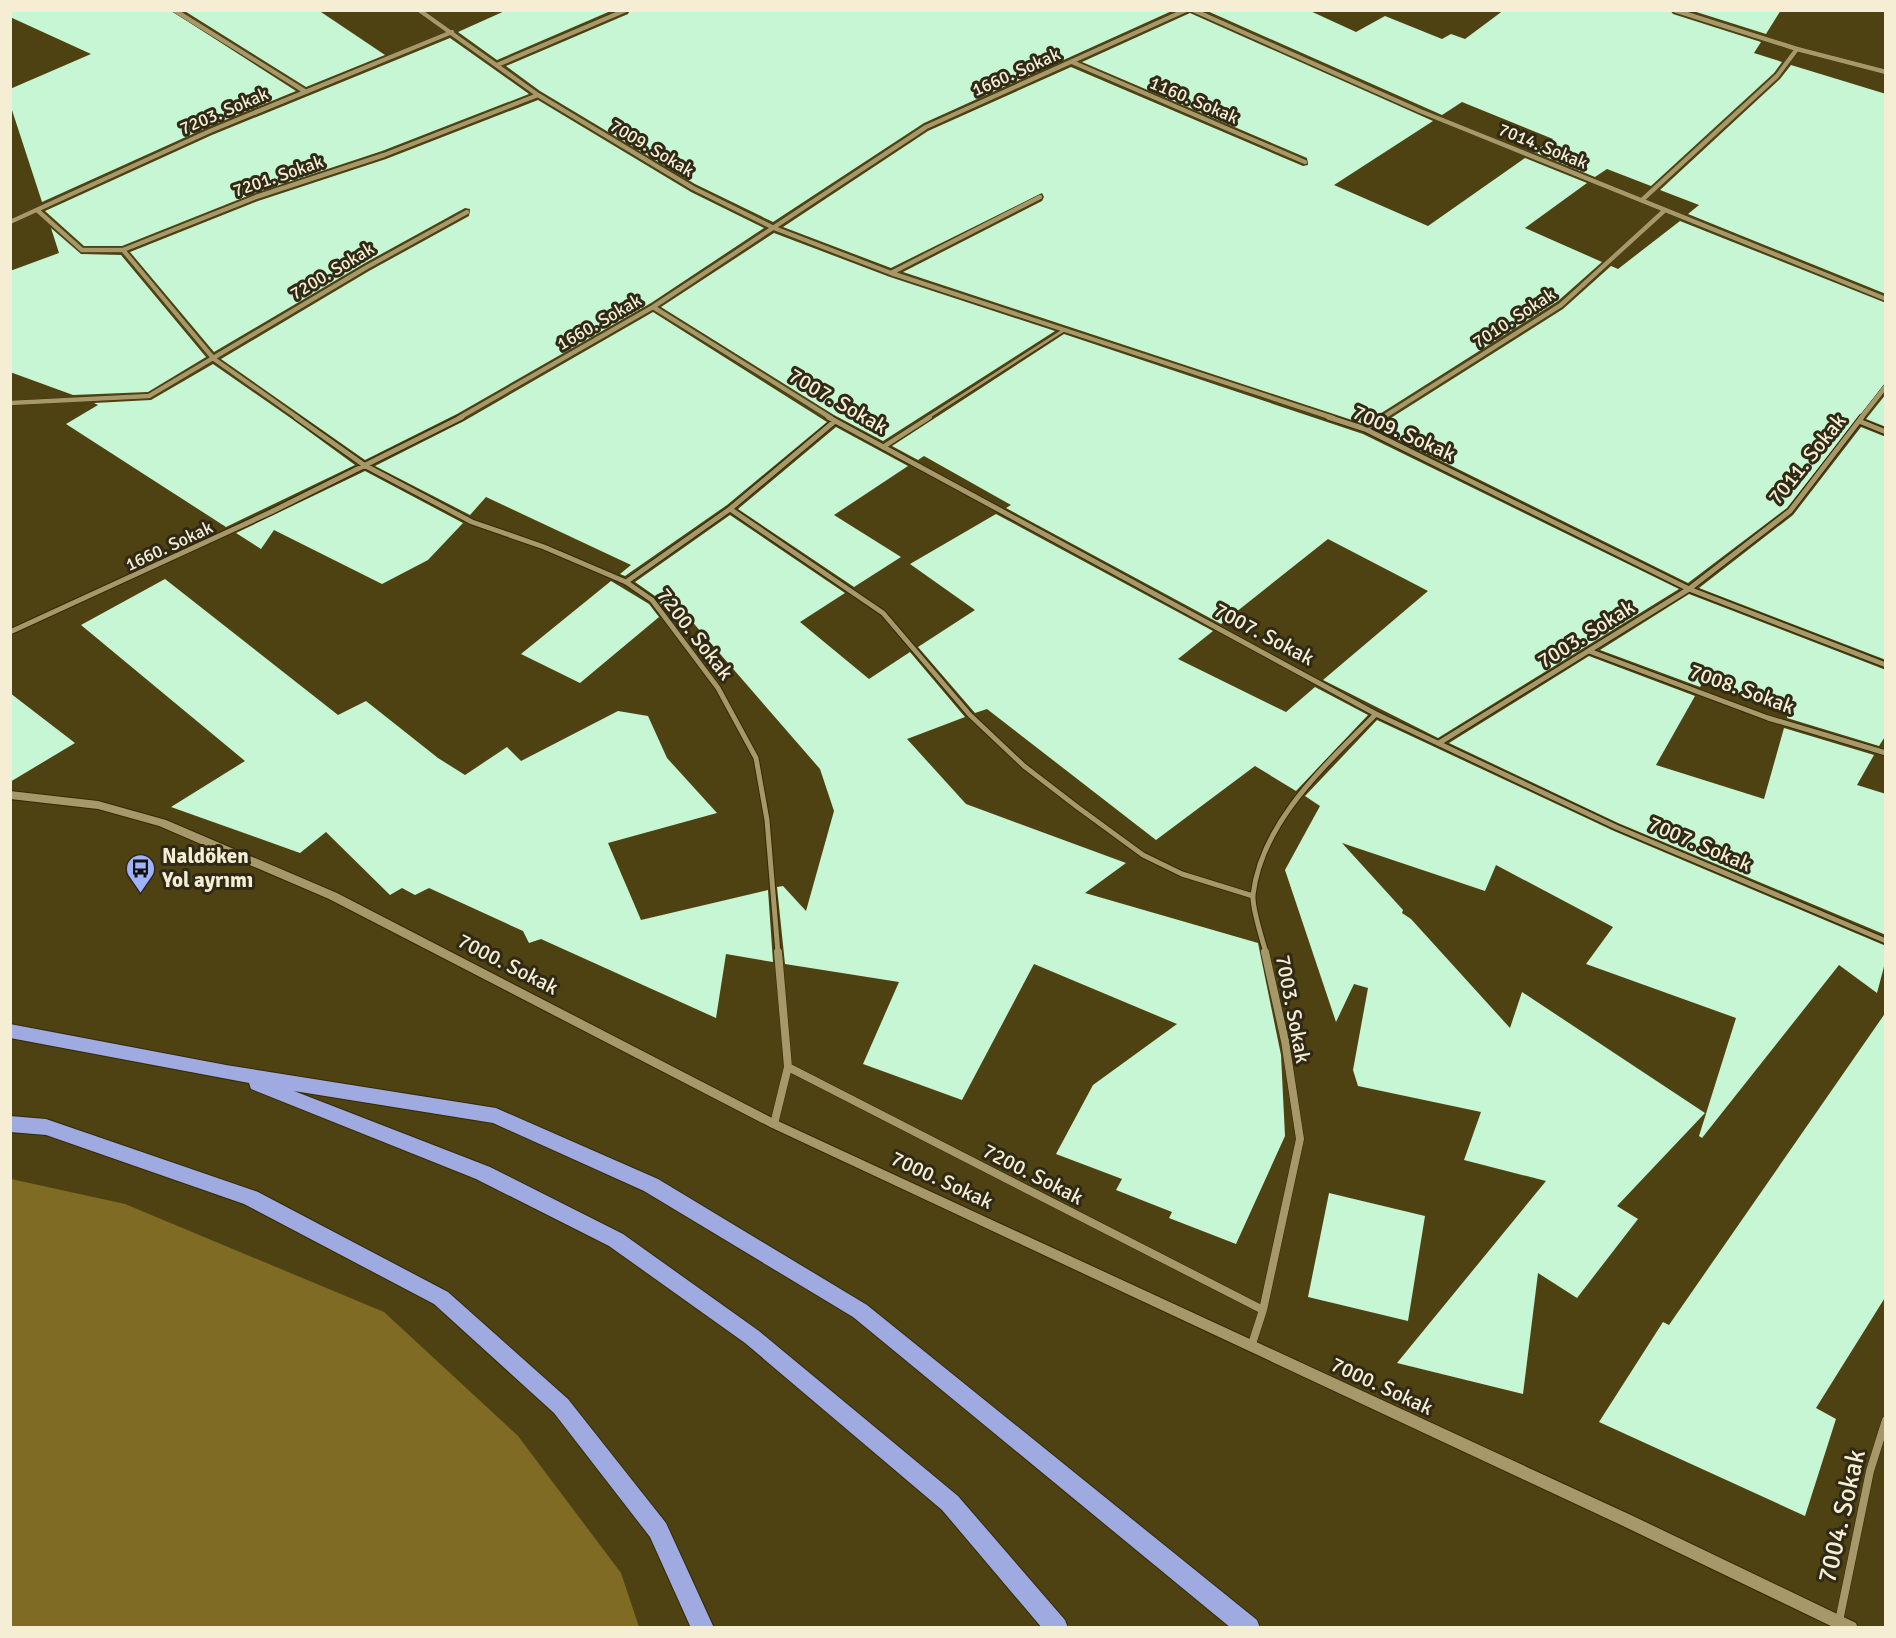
<svg xmlns="http://www.w3.org/2000/svg" width="1896" height="1638" font-family="Signika,sans-serif">
<style>
.green{fill:#7f6b24}
.building{fill:#c6f6d4}
.lines{fill:none;stroke-linecap:round;stroke-linejoin:round}
.service-far1-casing{stroke:#332904;stroke-width:4}
.service-casing{stroke:#332904;stroke-width:6}
.minor-far2-casing{stroke:#332904;stroke-width:5}
.minor-far1-casing{stroke:#332904;stroke-width:7}
.minor-casing{stroke:#332904;stroke-width:9}
.tertiary-casing{stroke:#332904;stroke-width:2}
.trunk-casing{stroke:#332904;stroke-width:2}
.service-far1{stroke:#a69868;stroke-width:3}
.service{stroke:#a69868;stroke-width:4.5}
.minor-far2{stroke:#a69868;stroke-width:4.5}
.minor-far1{stroke:#a69868;stroke-width:5}
.minor{stroke:#a69868;stroke-width:8}
.tertiary{fill:#a69868;fill-rule:evenodd}
.trunk{fill:#9faae1;fill-rule:evenodd}
.labels{text-anchor:middle;stroke-width:6;stroke-linejoin:round;paint-order:stroke}
.far-street-label{font-size:18px;fill:#f5eed5;stroke:#2f2916}
.street-label{font-size:21px;fill:#f5eed5;stroke:#2f2916}
.poi-label{font-size:21px;font-weight:bold;fill:#f5eed5;stroke:#2f2916;text-anchor:start}
.near-street-label{font-size:26px;fill:#f5eed5;stroke:#2f2916}
</style>
<rect width="100%" height="100%" fill="#4f4212"/>
<path class="green" d="M11 1179 125 1204 384 1312 518 1436 621 1573 639 1627H11Z"/>
<path class="building" d="M10 10H170L296 91 208 127 42 202 10 104V89L91 54 10 17Z
M183 10H318L385 55 306 87Z
M507 10H613L497 60 458 32Z
M630 10H1174L924 123 773 222 695 184 540 91 506 66 628 14Z
M1205 10H1308L1356 32 1385 16 1442 39 1451 34 1465 39 1504 10H1670L1673 14 1761 42 1754 53 1782 62 1774 73 1651 186 1607 169 1595 177 1534 152 1553 139 1462 102 1442 115Z
M1690 10H1781L1766 34Z
M1190 13 1433 121 1334 185 1428 226 1525 158 1587 183 1525 228 1602 262 1558 301 1364 424 903 272 1042 201 1044 197 1042 193 891 268 783 227 928 131 1071 67 1303 166 1308 165 1307 158 1082 62Z
M450 38 529 94 382 151 255 193 122 246H84L45 211 212 135Z
M1791 65 1886 94V294L1688 214 1699 205 1660 190 1780 79Z
M538 100 691 192 764 228 651 303 457 414 365 460 221 359 369 271 469 216 470 209 465 208 365 263 214 352 130 252 258 201 386 159Z
M1680 221 1886 303V382L1787 508 1688 583 1375 428 1563 309 1611 266 1618 269Z
M51 228 81 254 121 255 206 357 148 392 73 395 10 372V271L59 253Z
M774 233 890 277 1055 331 883 441 834 415 661 307Z
M653 312 827 422 727 505 625 576 620 574 631 565 486 497 470 515 375 466 464 421Z
M1064 334 1363 434 1679 589 1438 738 1323 680 1428 591 1328 539 1221 624 1006 508 1011 505 924 456 918 460 892 446Z
M213 364 292 419 355 465 226 527 66 424 98 405 94 403 151 400Z
M1886 394V427L1866 419Z
M836 427 908 466 834 515 901 557 854 587 738 509Z
M1861 427 1886 437V660L1699 588 1793 515Z
M365 471 463 523 428 560 382 584 274 530 261 549 236 533Z
M996 514 1213 631 1178 659 1286 712 1315 687 1368 715 1296 791 1255 766 1156 840 987 709 975 713 918 647 975 610 910 564Z
M730 515 845 593 800 622 869 679 910 652 965 717 907 739 966 804 1126 863 1085 893 1258 943 1281 1055 1285 1136 1236 1244 1169 1218 1172 1212 1116 1190 1122 1179 1056 1154 1093 1085 1177 1024 1034 964 962 1100 863 1064 899 982 785 964 777 887 783 886 806 911 834 811 820 769 676 603 666 611 655 596 635 582Z
M165 579 338 715 366 701 438 758 465 775 507 747 521 761 618 711 648 716 667 758 717 813 608 843 641 920 768 890 773 962 726 954 716 1018 541 939 529 943 523 931 429 888 415 895 402 888 390 895 326 832 300 853 171 807 245 761 81 625Z
M611 581 649 604 659 617 580 683 521 654Z
M1689 594 1886 670V735L1879 746 1787 718 1788 712 1704 680 1700 687 1600 650Z
M1589 656 1695 696 1656 765 1764 799 1784 728 1874 755 1857 785 1886 794V935L1618 823 1449 743Z
M10 693 75 743 10 782Z
M1377 720 1614 831 1886 946V959L1877 993 1839 965 1702 1138 1699 1136 1736 1018 1586 964 1613 927 1496 865 1485 891 1342 843 1403 910 1402 913 1411 919 1510 1028 1522 992 1705 1113 1617 1206 1638 1219 1577 1298 1538 1273 1523 1394 1397 1363 1546 1181 1464 1160 1481 1112 1358 1086 1353 1070 1368 988 1354 984 1336 1022 1285 870 1320 806 1305 796Z
M1886 1012V1296L1816 1408 1836 1419 1805 1516 1599 1422 1663 1322 1669 1325Z
M1329 1193 1425 1216 1408 1321 1308 1297Z"/>
<g class="lines">
<defs>
<path id="service-far1" d="M927 418 1064 330"/>
<path id="service" d="M883 447 930 417"/>
<path id="minor-far2" d="M174 10 306 92
M419 10 538 95 693 188 774 228 891 273 1333 418
M1193 10 1420 111 1886 299
M1674 10 1797 49 1886 72
M1072 62 1305 162
M497 65 626 10
M1642 200 1777 76 1797 49
M37 210 82 250H123L256 197 384 155 538 95
M10 222 210 131 452 32
M123 250 214 359 298 418
M891 273 1040 197
M653 307 831 418
M10 403 149 396 367 267 467 212
M459 418 653 307 926 127 1186 10
M1382 418 1561 305 1665 210
M1861 418 1886 386"/>
<path id="minor-far1" d="M296 417 364 465 472 522 544 547 626 582 652 600 718 688 756 758 767 820 778 953
M828 417 1376 714 1616 827 1886 941
M1328 417 1365 429 1689 589 1886 665
M1859 421 1886 432
M1365 429 1384 417
M730 509 883 613 970 715 1024 766 1076 806 1143 855 1182 874 1253 896
M626 582 730 509 835 421
M10 632 271 512 462 417
M1589 651 1768 718 1886 753
M1439 743 1689 589 1790 511 1862 417
M1266 953C1262 938 1252 909 1253 895 1262 820 1327 764 1376 714"/>
<path id="minor" d="M788 1067 1263 1310
M774 1124 788 1067 778 952
M1251 1347 1263 1310 1300 1139 1285 1041 1265 952
M1839 1621 1870 1471 1886 1420"/>
<path id="tertiary" d="M10 791 98 801 166 820 337 893 778 1121 1633 1516 1856 1623 1858 1628H1835L1623 1526 770 1127 329 899 159 826 98 809 10 799Z"/>
<path id="trunk" d="M10 1024 226 1065 496 1108 658 1179 867 1305 1257 1620 1260 1628H1231L853 1317 644 1191 493 1123 294 1091 490 1167 623 1234 759 1331 958 1496 1065 1620 1068 1628H1042L942 1510 745 1343 609 1246 476 1179 251 1089 249 1083 10 1038Z
M10 1116 46 1119 258 1192 448 1292 568 1399 666 1523 714 1628H691L650 1537 554 1413 434 1304 244 1204 46 1135 10 1132Z"/>
</defs>
<use href="#service-far1" class="service-far1-casing"/>
<use href="#service" class="service-casing"/>
<use href="#minor-far2" class="minor-far2-casing"/>
<use href="#minor-far1" class="minor-far1-casing"/>
<use href="#minor" class="minor-casing"/>
<use href="#tertiary" class="tertiary-casing"/>
<use href="#trunk" class="trunk-casing"/>
<use href="#service-far1" class="service-far1"/>
<use href="#service" class="service"/>
<use href="#minor-far2" class="minor-far2"/>
<use href="#minor-far1" class="minor-far1"/>
<use href="#minor" class="minor"/>
<use href="#tertiary" class="tertiary"/>
<use href="#trunk" class="trunk"/>
</g>
<defs>
<symbol id="bus-pin" viewBox="-11 -11 22 30"><path d="M0 17L-7.5 6A9.5 9.5 0 1 1 7.5 6Z" fill="#a1b2fd" stroke="#2f2916"/><path d="M-5-6H5V4H4V6H2V4H-2V6H-4V4H-5ZM-3.5-4V0h7V-4ZM-3.5 1.2v1.5H-2V1.2ZM2 1.2v1.5H3.5V1.2Z" fill="#111"/></symbol>
</defs>
<g fill-rule="evenodd">
<use href="#bus-pin" x="124" y="852" width="33" height="45"/>
</g>
<g class="labels">
<g class="far-street-label">
<text transform="translate(1016 72) rotate(-24)" y="6">1660. Sokak</text>
<text transform="translate(1194 100) rotate(23)" y="6">1160. Sokak</text>
<text transform="translate(224 111) rotate(-23)" y="6">7203. Sokak</text>
<text transform="translate(1543 146) rotate(22)" y="6">7014. Sokak</text>
<text transform="translate(652 148) rotate(31)" y="6">7009. Sokak</text>
<text transform="translate(278 176) rotate(-19)" y="6">7201. Sokak</text>
<text transform="translate(332 271) rotate(-31)" y="6">7200. Sokak</text>
<text transform="translate(1514 318) rotate(-33)" y="6">7010. Sokak</text>
<text transform="translate(599 322) rotate(-30)" y="6">1660. Sokak</text>
<text transform="translate(169 546) rotate(-25)" y="6">1660. Sokak</text>
</g>
<g class="street-label">
<text transform="translate(838 401) rotate(30)" y="7">7007. Sokak</text>
<text transform="translate(1404 433) rotate(24)" y="7">7009. Sokak</text>
<text transform="translate(1807 459) rotate(-51)" y="7">7011. Sokak</text>
<text transform="translate(695 634) rotate(52)" y="7">7200. Sokak</text>
<text transform="translate(1264 634) rotate(28)" y="7">7007. Sokak</text>
<text transform="translate(1586 634) rotate(-32)" y="7">7003. Sokak</text>
<text transform="translate(1742 689) rotate(20)" y="7">7008. Sokak</text>
<text transform="translate(1700 844) rotate(23)" y="7">7007. Sokak</text>
<text transform="translate(508 964) rotate(27)" y="7">7000. Sokak</text>
<text transform="translate(1293 1009) rotate(79)" y="7">7003. Sokak</text>
<text transform="translate(1033 1174) rotate(27)" y="7">7200. Sokak</text>
<text transform="translate(942 1180) rotate(25)" y="7">7000. Sokak</text>
<text transform="translate(1382 1386) rotate(25)" y="7">7000. Sokak</text>
</g>
<g class="poi-label">
<text x="162" y="863">Naldöken<tspan x="162" dy="24">Yol ayrımı</tspan></text>
</g>
<g class="near-street-label">
<text transform="translate(1841 1516) rotate(-77)" y="9">7004. Sokak</text>
</g>
</g>
<rect width="1896" height="1638" fill="none" stroke="#f5eed5" stroke-width="24"/>
</svg>
